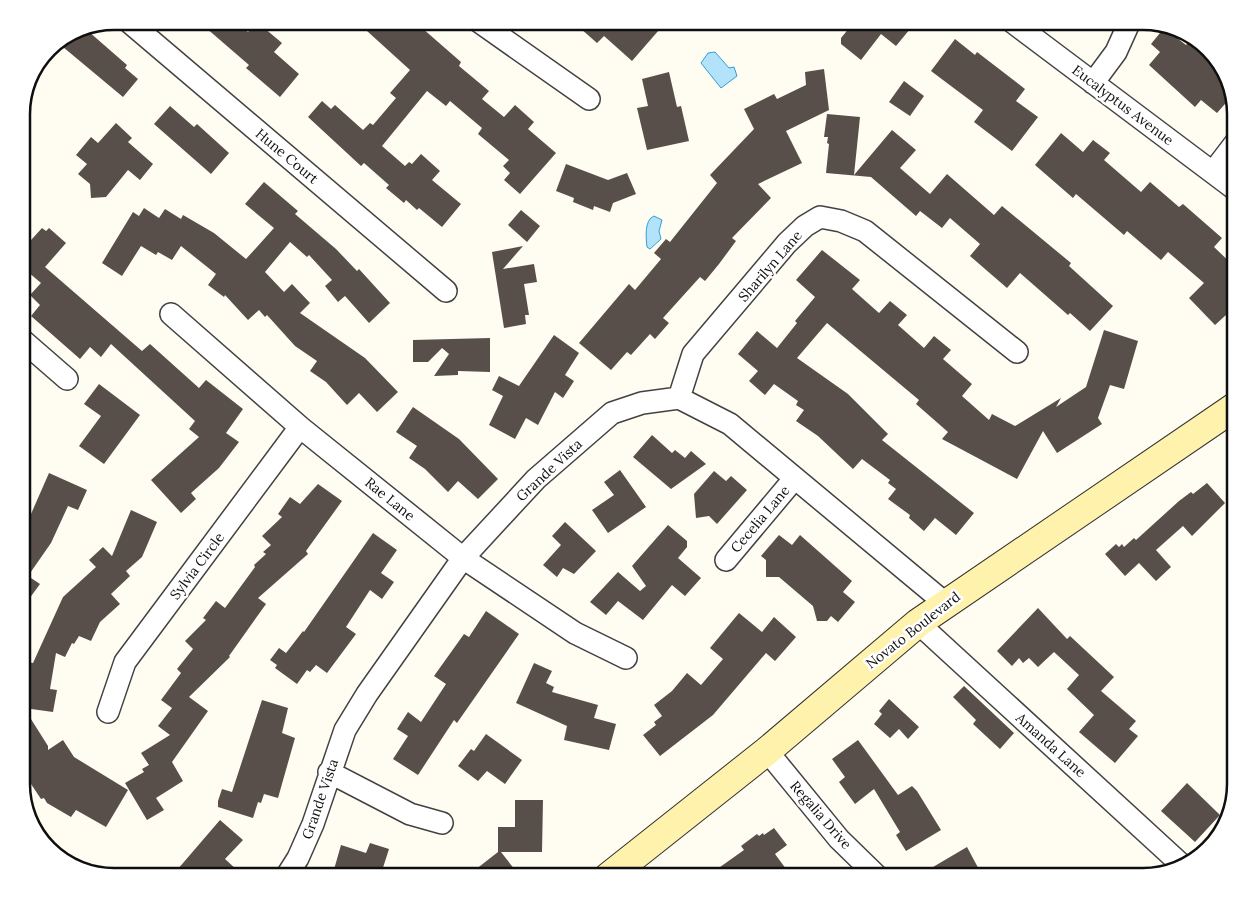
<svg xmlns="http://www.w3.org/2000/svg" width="1257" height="898" font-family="Lora,serif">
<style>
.water{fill:#b2e3fa;stroke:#349ed7}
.building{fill:#594f4a}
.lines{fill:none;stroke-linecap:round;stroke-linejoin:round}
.minor-casing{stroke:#424242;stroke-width:24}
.secondary-casing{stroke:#313131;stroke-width:30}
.minor{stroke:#fff;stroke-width:21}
.secondary{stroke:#fff2ac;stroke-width:28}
.labels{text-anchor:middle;stroke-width:5;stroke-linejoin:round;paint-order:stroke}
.street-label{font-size:14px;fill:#0f0f0f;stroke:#fff}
.rim{fill:none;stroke:#0f0f0f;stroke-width:2.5}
</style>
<rect width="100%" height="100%" fill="#fffcf1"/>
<path class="water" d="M715 52 729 68 734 67 737 76 721 88 701 63 708 53Z
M654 216 662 220 659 231 661 239 650 249 647 247C646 238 644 220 654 216Z"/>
<path class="building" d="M198 21H236L248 32 257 22 282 43 274 52 299 74 280 97 246 68 249 65Z
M356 21H414L461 62 459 66 489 91 482 99 504 117 515 105 534 122 528 129 556 153 520 194 504 180 510 173 503 166 509 160 478 134 482 128 450 101 446 106 427 91 382 146 405 166 409 162 412 164 421 154 440 171 432 180 461 204 442 227 419 208 417 210 406 200 404 203 386 188 389 185 364 163 361 166 308 117 322 101 331 109 335 105 363 130 370 123 373 125 396 98 390 93 410 70Z
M572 21H629L637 28 642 21H649L659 30 632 61 604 36 597 43Z
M855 21H901L910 29 896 46 881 34 861 60 841 44V38Z
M1164 28 1186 45 1192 38 1199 40 1226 73 1232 96 1217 113 1201 100 1195 107 1149 65 1160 52 1151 44Z
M88 31 127 65 125 68 138 79 123 97 63 47 71 37Z
M955 39 975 55 977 52 1025 89 1016 101 1038 117 1012 151 974 122 983 110 931 71Z
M824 69 829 110 786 131 802 163 758 184 771 198 732 238 736 241 719 264 705 281 700 277 663 318 669 323 655 339 650 334 631 355 627 352 611 370 579 343 629 284 635 290 661 259 654 253 666 239 670 242 717 183 710 175 754 129 744 109 774 94 777 99 806 85 805 72Z
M669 72 677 107 681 106 689 141 647 150 637 108 648 106 642 79Z
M904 81 924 96 910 116 889 102Z
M170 106 194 127 197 124 229 153 211 174 154 124Z
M827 114 860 117 854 175 892 130 916 150 900 168 930 194 947 174 994 215 1002 206 1071 263 1069 266 1113 306 1090 331 1070 313 1068 315 1020 273 1007 288 970 256 980 244 950 218 942 228 920 211 916 216 871 177 826 173 829 144 827 143 828 137H824Z
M116 123 132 138 128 142 153 164 140 180 128 170 106 197 91 198 90 184 78 174 87 164 76 155 91 137 98 143Z
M1061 133 1083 152 1093 140 1110 153 1104 160 1141 192 1150 182 1179 207 1183 204 1222 238 1214 247 1236 268V325L1226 315 1215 325 1189 298 1204 283 1168 252 1161 260 1127 231 1124 235 1076 194 1073 198 1035 165Z
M566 164 608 180 627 173 636 194 613 203 610 212 594 206 593 210 573 202 574 198 556 191Z
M264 182 298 211 295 214 336 249 357 271 359 269 390 303 369 323 345 296 338 302 325 286 332 280 309 255 307 257 290 242 265 272 284 292 292 284 310 303 300 313 365 358 398 392 377 412 359 393 347 405 326 382 310 371 317 361 295 346 267 315 265 317 259 310 248 320 225 295 224 297 208 285 216 274 181 246 172 260 158 252 156 255 141 246 122 276 102 263 133 212 139 216 144 208 159 218 165 209 181 219 183 215 214 233 246 259 274 228 245 204Z
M521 210 540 226 527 242 508 225Z
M42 228 46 231 49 228 66 243 45 267 142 351 150 344 199 388 206 380 243 409 226 433 239 442 219 468 191 493 196 499 181 513 151 480 199 437 189 429 195 421 111 344 101 357 90 347 80 359 31 316 40 305 30 295 41 283 21 266V251Z
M523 246 503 269 534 264 537 282 524 284 529 315H525L526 324 504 328 492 252Z
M822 250 860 280 852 289 879 313 890 301 907 315 898 325 924 348 934 336 951 350 943 359 972 384 962 396 989 420 992 414 1015 426 1061 398 1056 407 1086 387 1104 330 1138 341 1124 389 1110 385 1098 418 1102 424 1057 453 1043 431 1017 479 942 439 948 432 916 404 919 400 827 323 797 358 848 394 888 434 882 440 974 513 956 535 935 518 924 531 909 518 910 515 888 499 896 489 888 483 890 480 862 459 853 469 818 436 796 421 804 410 796 405 798 401 774 384 765 395 749 381 758 371 738 354 757 331 777 348 797 323 795 321 815 297 796 280Z
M554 335 579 353 565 375 574 381 563 398 555 392 538 425 526 418 515 439 489 425 503 396 492 390 499 376 519 386Z
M490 338V372L458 371V375L434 376 449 354 442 348 428 362H413V340Z
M99 384 140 415 104 464 79 446 101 416 84 404Z
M413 407 459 439 498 479 478 499 458 481 448 492 425 469 409 458 417 446 396 432Z
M652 435 672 453 675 450 685 458 691 451 706 464 671 489 633 457Z
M620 470 646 507 608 533 592 510 614 495 604 482Z
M714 471 726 481 731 476 747 490 717 524 709 516 696 518 694 494Z
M49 473 87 490 78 510 68 506 51 543 28 576 40 584 21 610V510L31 514Z
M1207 483 1225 503 1192 536 1183 526 1156 550 1171 567 1156 581 1139 563 1125 576 1105 554 1116 544 1119 547 1122 544 1124 547 1134 538 1136 540 1179 501 1191 492 1193 494Z
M318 484 342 501 306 551 308 554 258 598 266 604 229 656 230 657 189 697 208 711 172 762 183 781 156 798 164 810 147 820 125 783 144 772 142 769 149 765 141 753 170 735 158 726 172 708 161 700 181 673 177 669 193 649 185 641 206 620 203 618 216 601 225 608 255 567 254 565 266 554 263 552 271 545 262 536 282 517 278 514 290 497 300 504Z
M131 510 157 522 142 557 126 571 130 576 111 594 120 604 100 622 91 641 79 636 74 644 72 643 65 657 56 653 50 689 57 690 53 712 24 708 48 746V750L63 740 74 757 128 790 106 827 76 810 71 817 47 803 44 798 41 799 21 769V661L33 663 63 597 96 567 89 560 103 547 112 556Z
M565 522 596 551 574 574 563 568 557 577 543 565 561 545 552 536Z
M668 525 687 541V547L678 558 701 578 685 596 672 585 643 620 618 601 606 615 590 602 618 572 640 591 646 586 632 566Z
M373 533 397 550 381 573 394 582 382 599 370 590 346 627 356 634 327 673 316 665 310 672 307 670 297 684 275 668 277 665 270 660 279 648 286 653 303 631 304 632Z
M779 535 792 545 800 535 852 581 843 592 855 602 838 622 831 616 827 621H817L813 606 779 577H766V560L761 556Z
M1038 608 1067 639 1070 636 1114 677 1101 691 1136 721 1129 729 1138 736 1115 763 1079 732 1094 715 1067 689 1079 675 1054 652 1038 667 1029 658 1023 663 1019 658 1012 666 997 651Z
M486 611 519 634 457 723 454 720 418 775 393 759 408 736 397 729 408 712 421 722 446 684 434 676 464 634 469 637Z
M739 613 762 632 774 617 796 637 775 661 766 653 713 715 660 756 643 735 656 725 654 722 662 716 654 705 672 691 687 673 701 685 723 659 710 648Z
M534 663 552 671 546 683 554 687 552 692 598 705 594 718 616 724 609 750 564 740 567 726 516 703Z
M964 686 1014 733 1000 749 973 724 976 720 953 697Z
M889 699 919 727 908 739 899 729 890 738 874 724 882 714 879 711Z
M262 700 288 708 282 733 295 738 278 798 264 794 261 803 258 802 253 818 218 807V801L222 789 232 792Z
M486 734 522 760 505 784 487 771 478 781 458 766 471 749 474 751Z
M858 740 898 795 912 786 917 791 941 830 906 851 896 835 900 832 874 789 855 804 839 782 845 777 832 759Z
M1187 783 1220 815 1195 842 1161 811Z
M515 800H543L542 852H501L515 870 507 877H466L498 852V827H515Z
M220 820 243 840 225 859 236 869 229 877H171Z
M774 828 787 845 775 854 792 877H761L753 867 738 877H706L744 850 741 846 757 834 759 836 763 833 764 835Z
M370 843 389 849 380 877H344L333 873 341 845 366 853Z
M967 847 983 877H938L933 867Z"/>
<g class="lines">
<defs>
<path id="minor" d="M128 21 446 291
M478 21 589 99
M1011 21 1236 190
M1093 83 1116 52 1130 21
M1213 172 1236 142
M171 314 300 427 463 558 575 633 626 658
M21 339 67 379
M679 398 693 354 787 243 805 226 820 217 841 221 865 231 1017 352
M726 560 794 479
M918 623 1184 867
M108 712 125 662 300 427
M767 751 839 839 878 877
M329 772 410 814 442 823
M286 877 298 858 313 824 345 730 367 694 463 558 536 479 612 413 642 403 679 398 730 424 945 603"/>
<path id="secondary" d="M608 877 767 751 918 623 1236 406"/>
</defs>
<use href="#minor" class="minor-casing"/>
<use href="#secondary" class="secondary-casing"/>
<use href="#minor" class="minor"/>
<use href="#secondary" class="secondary"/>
</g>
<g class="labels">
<g class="street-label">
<text transform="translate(1123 105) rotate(37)" y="5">Eucalyptus Avenue</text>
<text transform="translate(287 156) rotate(40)" y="5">Hune Court</text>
<text transform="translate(770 266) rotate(-49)" y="5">Sharilyn Lane</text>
<text transform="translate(549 470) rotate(-43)" y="5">Grande Vista</text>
<text transform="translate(390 499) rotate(39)" y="5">Rae Lane</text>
<text transform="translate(760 519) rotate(-50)" y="5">Cecelia Lane</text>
<text transform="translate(197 566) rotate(-53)" y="5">Sylvia Circle</text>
<text transform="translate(913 630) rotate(-38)" y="5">Novato Boulevard</text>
<text transform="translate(1051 745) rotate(42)" y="5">Amanda Lane</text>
<text transform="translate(320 799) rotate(-71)" y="5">Grande Vista</text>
<text transform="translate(821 815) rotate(49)" y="5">Regalia Drive</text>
</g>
</g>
<path d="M0 0H1257V898H0ZM114 30H1143A84 84 0 0 1 1227 114V784A84 84 0 0 1 1143 868H114A84 84 0 0 1 30 784V114A84 84 0 0 1 114 30Z" fill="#fff" fill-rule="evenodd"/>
<path class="rim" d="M114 30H1143A84 84 0 0 1 1227 114V784A84 84 0 0 1 1143 868H114A84 84 0 0 1 30 784V114A84 84 0 0 1 114 30Z"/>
</svg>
